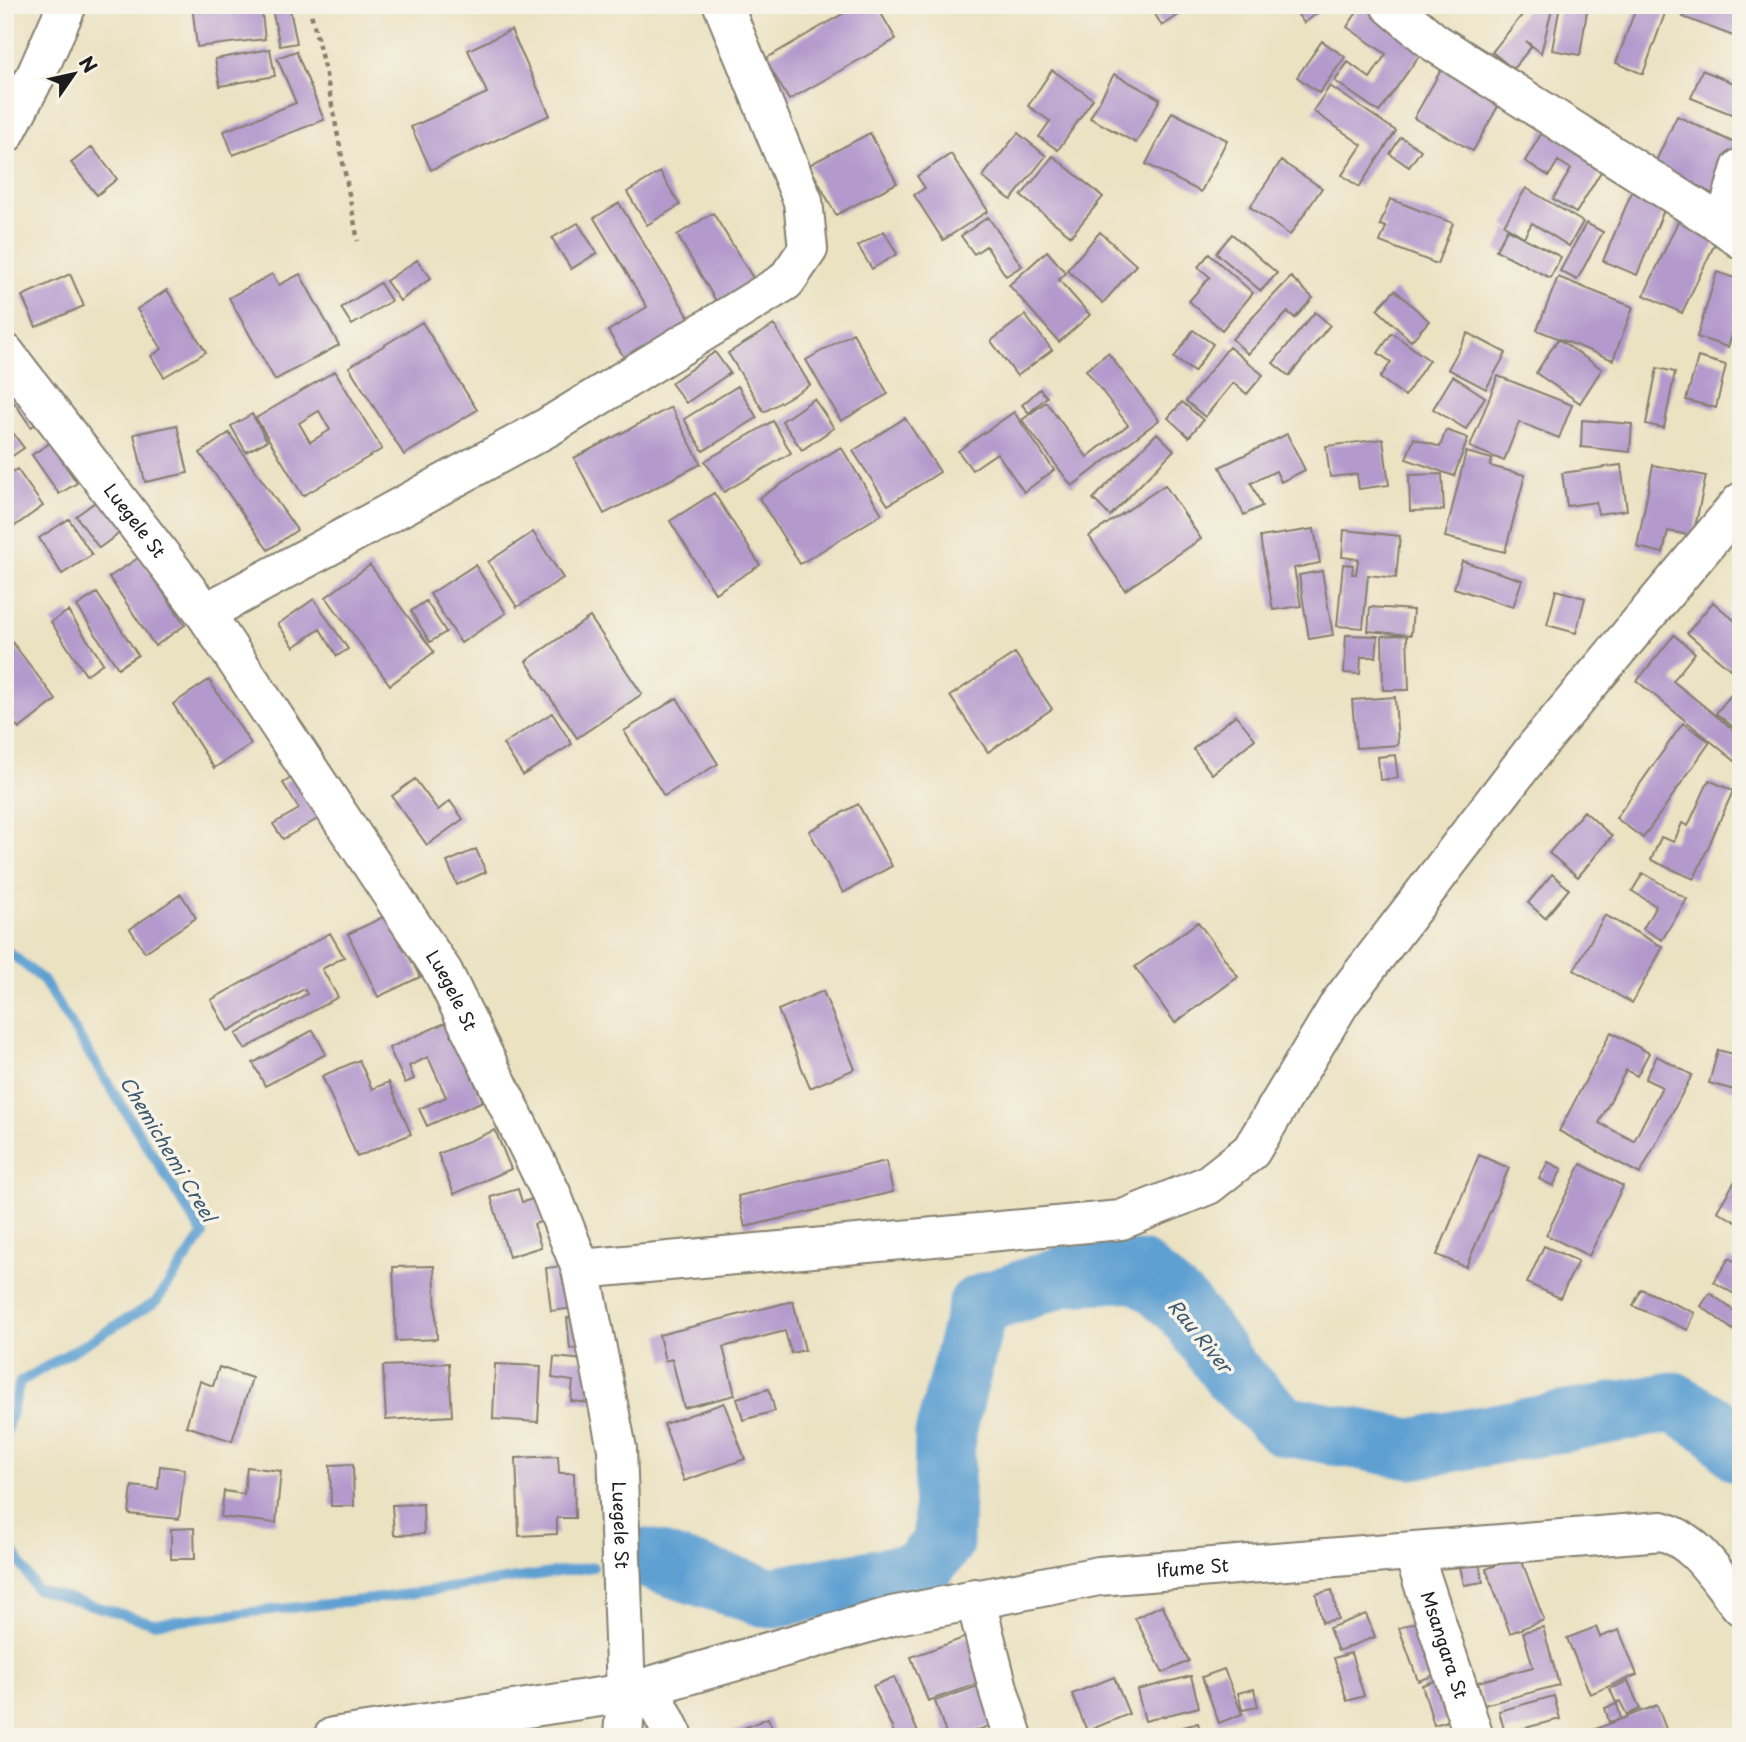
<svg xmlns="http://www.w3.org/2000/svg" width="1746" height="1742" font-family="'Playpen Sans',sans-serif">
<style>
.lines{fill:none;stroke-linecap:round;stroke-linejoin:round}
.stream{stroke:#5fa0d2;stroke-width:10}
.river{stroke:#5fa0d2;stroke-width:61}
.building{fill:#b399cc;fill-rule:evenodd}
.minor-casing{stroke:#847f6f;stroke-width:42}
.path{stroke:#847f6f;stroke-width:4.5;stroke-dasharray:5 5;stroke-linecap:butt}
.minor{stroke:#fff;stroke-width:38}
.labels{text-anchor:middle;stroke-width:7;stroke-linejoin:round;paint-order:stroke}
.street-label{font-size:18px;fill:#1c1c1c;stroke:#f7f3e8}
.water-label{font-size:19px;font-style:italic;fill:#3a576e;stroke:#f7f3e8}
</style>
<rect width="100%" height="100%" fill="#f7f3e8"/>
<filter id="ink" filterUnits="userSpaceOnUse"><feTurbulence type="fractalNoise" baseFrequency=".0143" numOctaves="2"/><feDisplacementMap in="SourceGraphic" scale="14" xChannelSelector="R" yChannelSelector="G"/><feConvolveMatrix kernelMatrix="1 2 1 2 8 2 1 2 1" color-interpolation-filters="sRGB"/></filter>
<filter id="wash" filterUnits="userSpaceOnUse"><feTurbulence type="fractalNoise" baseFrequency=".00686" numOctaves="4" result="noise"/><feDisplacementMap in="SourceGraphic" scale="28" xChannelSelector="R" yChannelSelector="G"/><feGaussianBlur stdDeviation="1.57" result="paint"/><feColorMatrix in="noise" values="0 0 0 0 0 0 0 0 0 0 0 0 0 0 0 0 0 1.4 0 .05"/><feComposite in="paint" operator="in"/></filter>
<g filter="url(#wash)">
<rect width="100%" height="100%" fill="#ebe2c2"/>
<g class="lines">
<path class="stream" d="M5 949 43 980 203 1235 156 1302 20 1382 5 1436
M5 1538 36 1589 153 1623 380 1598 593 1567"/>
<path class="river" d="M648 1559 769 1598 918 1572 943 1543 945 1435 978 1306 1066 1275 1140 1271 1185 1310 1233 1376 1283 1425 1411 1449 1673 1402 1716 1427 1741 1453"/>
</g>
<g id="blocks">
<path class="building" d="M192 5H261L265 39 197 47Z
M271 5H289L297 43 280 46Z
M858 5H876L896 39 789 100 765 59Z
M1158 5H1193L1162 26 1152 9Z
M1291 5H1328L1304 23Z
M1362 5 1424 49 1379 112 1335 81 1348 62 1370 78 1386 54 1347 27Z
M1530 5H1553L1541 53 1526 41 1531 47 1513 69 1492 52Z
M1560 5H1588L1580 55 1552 50Z
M1637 5H1668L1643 74 1616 63Z
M1688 5H1741V15L1733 36 1683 17Z
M511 30 550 115 431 170 411 127 487 93 468 50Z
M1322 41 1345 57 1319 93 1297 77Z
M270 49 275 76 220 86 215 59Z
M296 51 324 120 233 155 224 131 296 103 277 58Z
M1446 61 1505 94 1473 151 1414 118Z
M1052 70 1093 99 1058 150 1039 137 1050 121 1028 106Z
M1702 70 1741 86V118L1691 98Z
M1114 74 1160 99 1136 143 1090 118Z
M1330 86 1396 131 1359 187 1342 175 1362 145 1313 111Z
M1172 112 1227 140 1201 192 1146 164Z
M1677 116 1741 146V156L1721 198 1654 165Z
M1544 129 1605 165 1576 213 1553 199 1571 169 1558 161 1549 176 1525 161Z
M870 133 897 183 836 215 809 165Z
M1018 133 1046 156 1011 200 982 177Z
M1401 137 1421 150 1409 167 1390 154Z
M92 147 117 179 97 195 71 163Z
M951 154 988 211 943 240 914 195 925 188 917 176Z
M1053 156 1103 197 1071 236 1021 196Z
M1281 161 1322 188 1290 235 1250 207Z
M660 172 680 205 647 225 627 192Z
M1526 188 1583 222 1569 246 1532 223 1524 237 1504 225Z
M1633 189 1667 203 1637 275 1603 261Z
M1390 199 1453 223 1437 264 1380 242 1386 227 1380 225Z
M619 203 698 332 633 372 608 331 647 307 594 218Z
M713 213 756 283 719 306 677 235Z
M988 217 1022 266 1006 276 986 246 974 254 961 236Z
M1680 217 1719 235 1682 313 1644 295Z
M578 223 597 253 571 269 552 238Z
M1586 223 1603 232 1577 280 1560 271Z
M1507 229 1561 257 1550 278 1496 250Z
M884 231 897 254 872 269 858 246Z
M1100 232 1136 265 1103 303 1067 270Z
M1232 234 1277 273 1261 291 1216 253Z
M1047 251 1066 273 1059 280 1090 315 1059 342 1009 285Z
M1209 254 1253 293 1222 330 1189 301 1210 277 1198 267Z
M417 260 431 278 400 301 386 281Z
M1717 272 1741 280V307L1728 347 1697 337Z
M70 274 84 306 36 327 22 296Z
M272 274 279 285 300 274 339 345 275 380 229 298Z
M1291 277 1313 298 1295 318 1288 312 1248 354 1232 339Z
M1558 277 1633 307 1613 360 1537 330Z
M380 283 391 301 352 325 341 308Z
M167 290 206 352 164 377 151 356 162 349 137 309Z
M1395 290 1429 321 1411 341 1377 309Z
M1315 312 1330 325 1289 376 1273 363Z
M1025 315 1052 350 1017 376 991 341Z
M422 322 477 410 404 455 349 367Z
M774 325 810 385 764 412 728 353Z
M1193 330 1213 344 1194 372 1174 358Z
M853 333 888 394 841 421 806 360Z
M1392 333 1429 360 1405 396 1380 378 1391 362 1378 353Z
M1468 333 1506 353 1486 389 1448 369Z
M1558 339 1602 369 1580 403 1536 373Z
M1229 347 1263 375 1247 394 1233 383 1205 417 1186 401Z
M715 352 730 373 686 403 671 383Z
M1108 353 1159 420 1072 486 1022 420 1046 402 1087 457 1128 425 1086 370Z
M1698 357 1726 365 1716 408 1686 400Z
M5 368 46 417 31 427 11 398 5 401Z
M1657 368 1675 372 1664 428 1646 424Z
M335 371 382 449 303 496 256 418ZM319 411 330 430 310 442 299 423Z
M1453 376 1485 397 1466 429 1433 409Z
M1498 376 1572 405 1559 438 1519 422 1504 461 1470 447Z
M738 386 757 418 703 451 684 419Z
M1040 389 1047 397 1029 413 1022 405Z
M814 399 834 428 802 450 782 421Z
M1182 402 1203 420 1189 437 1168 418Z
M671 407 701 464 604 514 574 458Z
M1014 412 1054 470 1024 492 997 453 972 470 958 451Z
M252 414 267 441 246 452 231 426Z
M905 418 940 472 888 505 853 451Z
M1582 420 1632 424 1630 452 1581 447Z
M773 421 791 453 724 492 705 461Z
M5 422 24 448 5 461Z
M177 425 188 473 145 482 134 434Z
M1446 430 1468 438 1454 476 1406 459 1414 438 1440 447Z
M229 433 297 530 268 550 200 453Z
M1157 433 1174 450 1110 516 1093 499Z
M1287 434 1305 470 1281 482 1276 471 1251 483 1262 506 1244 515 1220 467Z
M1383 439 1389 485 1359 489 1357 474 1330 477 1326 446Z
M50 443 77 483 59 494 32 455Z
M841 447 882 514 800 564 759 498Z
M1466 452 1492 459 1490 466 1525 475 1505 552 1445 537Z
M1621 465 1627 510 1598 514 1596 502 1567 506 1562 473Z
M1653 465 1706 476 1693 536 1668 531 1663 553 1637 547Z
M17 469 43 506 5 533V477Z
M1442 474 1444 510 1410 511 1409 475Z
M1165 485 1201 539 1125 590 1089 536Z
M714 493 760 565 715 593 670 521Z
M105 495 128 527 99 548 76 516Z
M69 519 92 555 62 574 39 538Z
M1314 529 1320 563 1294 568 1301 606 1273 610 1260 537Z
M1344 530 1400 536 1396 578 1368 575 1363 628 1337 626 1343 564 1353 565 1352 574H1356L1358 559 1342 557Z
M533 532 563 578 517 607 488 562Z
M140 557 185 625 155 646 109 577Z
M1462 561 1522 580 1513 607 1454 588Z
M370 565 434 652 390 685 326 597Z
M475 565 506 613 461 643 430 594Z
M1322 571 1333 635 1309 639 1299 575Z
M1556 590 1585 598 1576 633 1547 625Z
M97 593 138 655 118 668 77 606Z
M314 599 348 649 337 656 320 629 294 647 278 624Z
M426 601 446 632 430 642 411 611Z
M1713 602 1741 626V678L1687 633Z
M1370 607 1413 610 1411 635 1368 631Z
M68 611 103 663 86 675 51 622Z
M590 617 642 694 577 738 526 661Z
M7 635 56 700 19 729 5 710V637Z
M1346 635 1378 636 1376 657H1361L1360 674 1344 673Z
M1407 635 1409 690H1383L1382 636Z
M1674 635 1695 653 1673 681 1741 736V766L1637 681Z
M1015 653 1052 709 988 752 950 696Z
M209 680 251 744 214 768 173 704Z
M1741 683V733L1716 713Z
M1395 697 1398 745 1356 748 1352 700Z
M677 698 718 764 664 796 624 731Z
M552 713 572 744 523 775 503 744Z
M1236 715 1255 739 1212 774 1193 749Z
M1683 723 1710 742 1643 838 1616 818Z
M1395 755 1398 778 1380 780 1378 757Z
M303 771 328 813 283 839 273 824 299 809 283 783Z
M415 779 438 810 450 801 463 819 427 845 392 796Z
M1709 780 1733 791 1694 879 1651 860 1661 837 1674 842 1682 823 1688 826Z
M858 804 892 866 843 893 809 831Z
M1584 811 1612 836 1578 877 1549 853Z
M476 849 486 872 457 885 447 862Z
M1643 873 1687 899 1662 940 1643 929 1656 906 1632 891Z
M1552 874 1569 889 1545 918 1528 903Z
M181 894 196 918 145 952 130 929Z
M389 914 420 977 378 997 348 934Z
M1605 915 1663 947 1632 1003 1574 970Z
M1198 922 1238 977 1175 1023 1135 967Z
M330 933 344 957 322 969 338 997 245 1049 236 1034 307 994 304 989 228 1031 211 1000Z
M823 991 855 1069 810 1088 778 1010Z
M447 1022 483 1101 427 1126 419 1109 446 1097 428 1057 409 1066 414 1079 405 1083 389 1048Z
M313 1030 326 1054 265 1086 253 1063Z
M1611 1032 1649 1053 1637 1076 1626 1070 1599 1123 1634 1141 1662 1087 1645 1079 1657 1056 1692 1075 1640 1174 1559 1131Z
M1718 1050 1741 1056V1092L1709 1083Z
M359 1060 372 1089 389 1082 411 1134 357 1157 322 1076Z
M495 1130 511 1169 454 1194 438 1154Z
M1479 1155 1509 1168 1466 1267 1437 1255Z
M886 1161 893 1192 745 1227 738 1196Z
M1548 1162 1562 1169 1553 1186 1539 1179Z
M1581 1164 1623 1186 1589 1256 1546 1235Z
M1741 1171V1215L1736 1222 1717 1211Z
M518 1189 522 1202 537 1198 544 1221 534 1224 541 1247 509 1257 491 1197Z
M1544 1246 1578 1261 1560 1298 1527 1283Z
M1729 1258 1741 1265V1298L1714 1282Z
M579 1264 583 1307 551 1311 546 1268Z
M434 1266 437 1339 396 1341 393 1267Z
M1641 1289 1695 1313 1688 1330 1633 1306Z
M1710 1293 1741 1316V1336L1701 1306Z
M793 1301 805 1350 791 1353 785 1331 723 1347 735 1395 684 1408 672 1359 665 1361 659 1335Z
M587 1316 590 1347 570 1349 567 1318Z
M554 1357 595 1361 591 1403 571 1401 573 1381 552 1378Z
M449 1363 452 1416 386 1420 383 1366Z
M495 1364 541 1366 538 1422 493 1419Z
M219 1367 252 1378 232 1441 186 1426 200 1381 213 1386Z
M769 1389 775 1411 743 1420 737 1398Z
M724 1403 745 1459 684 1481 664 1424Z
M558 1456 559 1473H574L575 1518H557V1534L519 1536 516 1458Z
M353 1464 354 1506H331L330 1465Z
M160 1466 185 1469 179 1519 129 1514 132 1486 158 1489Z
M247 1467 281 1471 276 1523 221 1517 224 1491 244 1494Z
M423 1504 424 1534 394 1535 392 1505Z
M194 1528 195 1559H171V1529Z
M1520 1556 1544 1620 1510 1633 1486 1569Z
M1479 1562 1483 1582 1464 1585 1460 1566Z
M1332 1590 1338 1619 1322 1622 1316 1594Z
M1162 1605 1189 1661 1163 1673 1135 1618Z
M1366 1614 1375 1637 1338 1651 1329 1628Z
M1416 1622 1435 1675 1418 1681 1399 1628Z
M1543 1627 1559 1685 1484 1705 1478 1682 1533 1667 1523 1632Z
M1596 1627 1600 1637 1619 1630 1637 1675 1590 1694 1567 1638Z
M969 1636 985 1681 928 1701 911 1657Z
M1351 1653 1364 1696 1347 1701 1334 1658Z
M1224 1669 1242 1714 1219 1723 1202 1677Z
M1191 1676 1199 1707 1145 1721 1137 1690Z
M894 1677 920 1737H896L873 1686Z
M1114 1677 1129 1714 1087 1731 1072 1694Z
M1435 1681 1448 1721 1434 1725 1422 1685Z
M1628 1681 1640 1709 1627 1715 1620 1701 1616 1703 1610 1689Z
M984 1684 998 1723 958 1737H947L935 1701Z
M1254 1689 1258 1707 1242 1710 1238 1693Z
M1554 1696 1560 1719 1505 1733 1499 1711Z
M1617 1704 1621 1719 1609 1722 1605 1708Z
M1657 1705 1669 1737H1590L1588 1732Z
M768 1718 776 1737H722Z
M1198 1723 1202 1737H1171L1170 1731Z"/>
</g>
</g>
<g filter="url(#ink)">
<use href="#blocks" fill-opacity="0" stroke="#847f6f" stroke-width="2"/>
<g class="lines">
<defs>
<g id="minor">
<path d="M1390 5 1434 42 1724 226 1741 239"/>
<path d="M5 134 37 73 67 5"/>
<path d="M1724 226 1741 168"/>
<path id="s1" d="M5 353 205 613 443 972 551 1193 581 1269 617 1449 626 1693 623 1737"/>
<path d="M205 613 548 427 786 281 808 249 803 201 723 5"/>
<path d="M581 1269 1121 1220 1208 1185 1251 1151 1340 1003 1536 747 1741 502"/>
<path id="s2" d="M1413 1552 1474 1737"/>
<path d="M975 1598 999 1692 1013 1737"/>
<path d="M649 1687 674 1737"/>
<path id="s3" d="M333 1737 626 1693 892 1616 1099 1576 1662 1531C1700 1543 1716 1577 1741 1606"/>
</g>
</defs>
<use href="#minor" class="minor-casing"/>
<path class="path" d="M309 5 327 79 358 241"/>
<use href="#minor" class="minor"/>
</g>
</g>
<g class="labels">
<g class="street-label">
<text dy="6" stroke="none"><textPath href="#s1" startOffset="212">Luegele St</textPath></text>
<text dy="6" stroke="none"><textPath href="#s1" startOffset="779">Luegele St</textPath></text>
<text dy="6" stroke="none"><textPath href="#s1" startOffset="1346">Luegele St</textPath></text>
<text dy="6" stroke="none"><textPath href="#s3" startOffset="878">Ifume St</textPath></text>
<text dy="6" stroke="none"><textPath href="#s2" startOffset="98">Msangara St</textPath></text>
</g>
<g class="water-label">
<text transform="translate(168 1149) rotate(59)" y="7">Chemichemi Creel</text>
<text transform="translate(1200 1336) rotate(51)" y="7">Rau River</text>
</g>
</g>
<rect width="1746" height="1742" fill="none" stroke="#f7f3e8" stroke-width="28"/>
<g transform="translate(74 74) rotate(56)" stroke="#f7f3e8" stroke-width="5" paint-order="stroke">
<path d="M0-5L12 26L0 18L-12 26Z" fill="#1c1c1c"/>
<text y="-10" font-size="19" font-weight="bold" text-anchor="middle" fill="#1c1c1c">N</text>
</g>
</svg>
